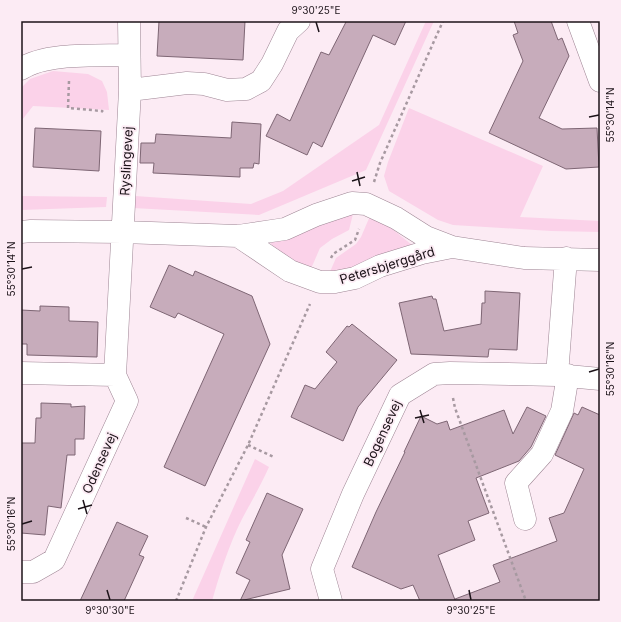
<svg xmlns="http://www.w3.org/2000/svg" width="621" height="622" font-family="Inter,sans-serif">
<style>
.green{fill:#fbd2e9}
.building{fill:#c7acbb;stroke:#7e6674}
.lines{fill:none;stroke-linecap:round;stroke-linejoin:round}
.street-casing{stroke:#9e8594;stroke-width:23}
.path{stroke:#a799a1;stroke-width:2.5;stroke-dasharray:3 3;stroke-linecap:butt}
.street{stroke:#fff;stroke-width:22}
.ticks{fill:none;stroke:#1c1319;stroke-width:1.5}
.labels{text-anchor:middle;stroke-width:3.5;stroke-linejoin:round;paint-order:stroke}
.street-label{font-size:13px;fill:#1c1319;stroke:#fcebf4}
.neatline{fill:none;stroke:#1c1319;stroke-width:1.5}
.ticks-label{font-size:10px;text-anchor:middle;fill:#1c1319}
</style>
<rect width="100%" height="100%" fill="#fcebf4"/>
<path class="green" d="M426 21H434L366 170 259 215 133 208 135 196 251 204 283 191 379 125Z
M53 71 88 74 102 81 107 92 109 110 33 106 22 120 21 88 30 79Z
M409 108 543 166 520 217 600 221V232L551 231 453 225 438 220 389 191 384 176 388 162Z
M21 196 107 197 106 207 21 210Z
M353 214 349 230 332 239 320 248 310 271 297 267 270 243Z
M370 216 391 228 412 245 348 270 329 274 336 258 356 244 361 237Z
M255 459 269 467C261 485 251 502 242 519 229 545 220 573 212 601H192Z"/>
<path class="building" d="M159 21H245L243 60 157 56Z
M343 21H406L395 45 373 35 322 147 313 142 307 155 266 136 277 114 290 121 321 52 329 55 346 22Z
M514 21H551L558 40 562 38 569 56 539 118 562 129 597 128 599 167 566 169 489 133 523 61 513 35 518 33Z
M232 122 261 124 259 164 254 163 253 168H240V177L153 173 154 163H140L141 143H155L156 134 231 138Z
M35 128 101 131 99 171 33 167Z
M169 265 193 276 195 271 252 296 270 344 205 486 164 467 224 334 178 313 175 318 150 307Z
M485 291 520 293 517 350 489 349 488 357 411 354 399 303 432 296 433 299H436L444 331 481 324 482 303H485Z
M40 306 69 307V321L98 322 97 357 27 355V344H21V310L40 311Z
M352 324 397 360 358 407 343 441 291 417 305 385 315 389 337 362 326 352 347 326 349 327Z
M41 403 71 404V407L85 406 84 439H75V455H67L61 508 48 506 45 535 21 533V443H35L36 418H41Z
M527 407 546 416 531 447 519 461 476 478 489 513 468 521 475 540 438 555 455 600V599L500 582 493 565 557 541 549 518 564 513 584 469 555 455 574 413 578 415 582 407 600 415V601H420L413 585 401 589 352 567 376 512 405 452H404L421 416 437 424 447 421 450 430 504 410 513 434Z
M267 493 303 509 282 555 290 589 240 601 250 580 236 573 250 542 246 540Z
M117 522 148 536 139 555 144 557 124 601H80Z"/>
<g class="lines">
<defs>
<path id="street" d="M578 21 600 81
M21 69C46 52 99 56 129 55
M130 90 187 83 204 84 227 90 246 89 261 81 272 64 288 31 299 21
M21 232 31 231 122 232 238 236 285 229 316 215 352 203 366 204 396 218 426 237 452 247 524 258 600 260
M238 236 290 271 320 282H335L355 278 380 266 422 253 452 247
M21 373 115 375
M557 375 566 258
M525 519 516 483 542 454 562 411 568 375
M21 572H33L54 560 127 401 115 375 130 90 129 21
M331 601 322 569 353 494 400 395 434 374 450 373 557 375 600 379"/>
</defs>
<use href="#street" class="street-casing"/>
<path class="path" d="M69 81 68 108 102 111 103 112
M374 182 380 163 443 21
M331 258 333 254 355 240 359 229
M453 398 455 408 526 601
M248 445 274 457
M186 518 206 527
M176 601 206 527 248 445 310 304"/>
<use href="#street" class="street"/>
</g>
<path class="ticks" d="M316 22 319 32M589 117 599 115M357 172 360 186M352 181 365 177M22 269 32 267M589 372 599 369M420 410 424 423M415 418 429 415M83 500 87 514M78 509 92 505M22 524 32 521M107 590 110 600M469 590 471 600"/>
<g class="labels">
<g class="street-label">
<text transform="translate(126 161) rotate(-87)" y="5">Ryslingevej</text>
<text transform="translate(387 265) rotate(-17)" y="5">Petersbjerggård</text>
<text transform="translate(382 433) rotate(-65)" y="5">Bogensevej</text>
<text transform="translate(99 463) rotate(-66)" y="5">Odensevej</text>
</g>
</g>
<rect width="621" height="622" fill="none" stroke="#fcebf4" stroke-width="44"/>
<rect x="22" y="22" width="577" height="578" class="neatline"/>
<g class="ticks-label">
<text x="316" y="14">9°30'25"E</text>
<text transform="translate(610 115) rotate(-90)" y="4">55°30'14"N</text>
<text transform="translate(11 269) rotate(-90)" y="4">55°30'14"N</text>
<text transform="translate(610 369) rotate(-90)" y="4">55°30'16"N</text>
<text transform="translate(11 524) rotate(-90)" y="4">55°30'16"N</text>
<text x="110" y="614">9°30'30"E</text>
<text x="471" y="614">9°30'25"E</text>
</g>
</svg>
